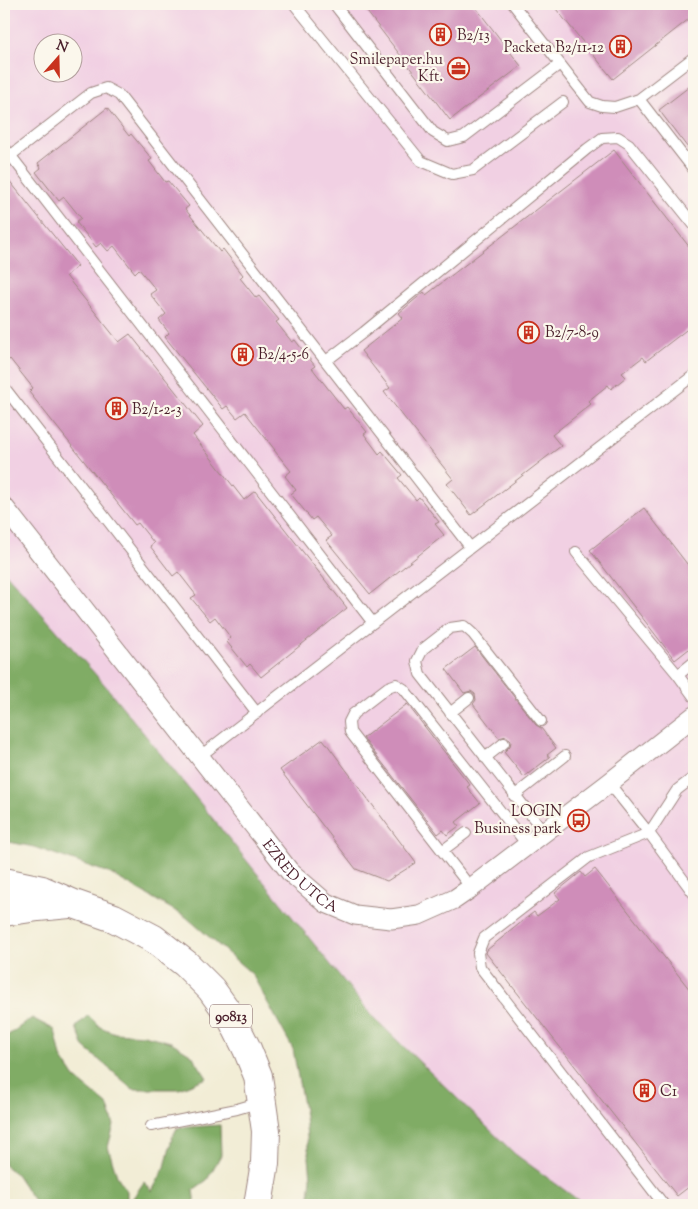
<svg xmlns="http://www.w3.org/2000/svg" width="698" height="1209" font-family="'Sorts Mill Goudy',serif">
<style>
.built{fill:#f1d0e3;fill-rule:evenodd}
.forest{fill:#80ac65;stroke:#656648}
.building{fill:#cf8db9}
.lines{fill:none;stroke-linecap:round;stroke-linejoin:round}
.service-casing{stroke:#9e8680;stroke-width:12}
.minor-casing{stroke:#9e8680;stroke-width:21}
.trunk-casing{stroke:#9e8680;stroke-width:30}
.service{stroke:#fff;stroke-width:10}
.minor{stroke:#fff;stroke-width:19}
.trunk{stroke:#fff;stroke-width:28}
.labels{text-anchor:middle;stroke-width:4.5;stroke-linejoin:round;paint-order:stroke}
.shield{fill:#fbf7ec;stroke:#7f6065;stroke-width:1}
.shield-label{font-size:14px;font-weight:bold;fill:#4a1f2b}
.poi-label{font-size:15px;fill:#4a1f2b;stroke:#fbf7ec;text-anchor:start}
.street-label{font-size:15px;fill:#4a1f2b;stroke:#fbf7ec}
</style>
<rect width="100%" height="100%" fill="#fbf7ec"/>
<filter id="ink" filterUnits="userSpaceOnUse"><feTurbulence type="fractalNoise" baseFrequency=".02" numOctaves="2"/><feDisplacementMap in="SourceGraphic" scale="10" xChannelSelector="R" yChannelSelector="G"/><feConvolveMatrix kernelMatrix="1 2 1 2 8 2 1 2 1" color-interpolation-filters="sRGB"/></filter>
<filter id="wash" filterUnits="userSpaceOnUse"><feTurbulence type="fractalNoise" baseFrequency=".0096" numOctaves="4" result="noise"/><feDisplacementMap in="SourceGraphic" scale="20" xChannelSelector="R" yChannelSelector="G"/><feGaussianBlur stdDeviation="1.12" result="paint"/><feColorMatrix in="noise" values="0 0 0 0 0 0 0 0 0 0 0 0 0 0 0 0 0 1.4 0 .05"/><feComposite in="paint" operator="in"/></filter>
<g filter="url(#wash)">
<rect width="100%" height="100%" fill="#f2edd6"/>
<path class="built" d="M10 4H694V1205H585L515 1154 373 1017 104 684 4 571V10ZM42 42H72V72H42Z"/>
<path class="forest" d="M4 571 104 684 373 1017 515 1154 585 1205H308L311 1178 305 1116 293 1049 252 974 186 917 109 873 34 847 4 841Z
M88 1015 100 1027 115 1033 144 1035 171 1042 192 1055 207 1078 179 1089H133L84 1047 76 1027Z
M32 1018 55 1030 61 1057 75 1078 107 1104 114 1125 108 1147 117 1176 127 1191V1205H37L16 1174 4 1165V1120L9 1103V1078L4 1069V1038Z
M220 1125 221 1155 207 1180 193 1190 195 1205H128L144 1182 152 1191 165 1167 172 1138 177 1128Z"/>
<g id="blocks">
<path class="building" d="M361 4H473L521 66 450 120Z
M552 4H686L694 15 613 79Z
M694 83V156L659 110Z
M107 108 129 136 131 134 152 159 149 161 165 182 168 181 189 206 185 209 220 252 223 249 243 275 240 278 256 298 259 296 279 320 276 322 292 342 295 340 315 366 312 368 344 409 347 407 367 432 364 434 379 454 382 451 402 475 398 478 416 500 419 497 439 522 435 524 444 535 370 594 326 540 332 536 316 517 312 520 291 494 296 490 285 476 291 471 274 450H275L245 412 237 418 227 406 223 409 165 337 169 333 159 320 166 314 150 294 156 290 139 269 135 273 114 246 108 251 101 243 96 247 76 222 81 218 64 197 59 201 36 172 41 168 38 163Z
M614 150 694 253V324L646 361 643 357 622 373 626 377 611 389 608 385 588 401 591 404 552 435 561 446 471 515 447 484 453 479 384 392 390 388 361 351 403 318 399 313 424 292 426 295Z
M4 174 78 266 66 276 119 342 130 334 203 426 193 435 244 500 255 491 347 608 261 677 250 664 247 667 227 642 231 638 215 617 210 621 191 598 196 595 178 572 173 576 150 546 154 543 138 523 135 525 29 392 33 388 10 359 4 364Z
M644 508 694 573V645L675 660 590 550Z
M475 647 536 725 541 728 556 748 547 755 550 757 524 777 504 752 510 746 511 742 510 739 506 736 499 738 473 704 476 700 475 694 471 691 464 693 446 669Z
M407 704 470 785 467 787 480 803 456 822 459 826 447 835 443 830 438 834 363 738Z
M323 739 416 863 387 881 356 869 280 770Z
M595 869 694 995V1183L677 1196 486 953 487 950 534 912 537 916 560 899 555 893 581 872 585 877Z"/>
</g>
</g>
<g filter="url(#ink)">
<use href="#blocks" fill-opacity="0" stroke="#9e8680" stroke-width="1"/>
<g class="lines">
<defs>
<path id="service" d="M294 4 421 161 452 174 473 170 563 102
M334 4 433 132 448 141 464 137 560 64
M513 4 590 102 602 106 615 107 639 99 694 57
M639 99 694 170
M4 147 373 623
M10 156 91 93 106 88 119 95 470 547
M326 361 364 332 587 149 602 138 618 137 629 144 694 225
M4 387 257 713
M576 552 678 675 694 697
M678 675 694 662
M450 713 469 698
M541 721 473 634 464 626 450 628 423 649 417 661 420 674 545 833
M199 757 694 375
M485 758 504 743
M609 783 649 833 694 894
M514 796 565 756
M442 851 466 833
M471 888 350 732 349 722 353 714 388 687 396 684 404 689 528 846
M151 1126 237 1109 261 1102
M664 1205 480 967 478 953 484 938 589 857 649 833 677 790 694 777"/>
<g id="minor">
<path id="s1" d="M4 507 290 872 326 903 355 915 391 919 419 915 455 899 471 888 609 783 694 716"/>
</g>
<path id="trunk" d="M4 882 42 890 74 904 114 918 154 939 186 964 211 989 231 1017 247 1049 258 1076 266 1131 265 1163 258 1205
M4 912 38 907 69 904"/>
</defs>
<use href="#service" class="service-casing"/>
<use href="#minor" class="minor-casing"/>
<use href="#trunk" class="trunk-casing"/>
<use href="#service" class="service"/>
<use href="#minor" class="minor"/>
<use href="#trunk" class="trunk"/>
</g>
</g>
<defs>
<symbol id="building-ring" viewBox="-11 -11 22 22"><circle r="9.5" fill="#fbf7ec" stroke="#c8321e" stroke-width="1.5"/><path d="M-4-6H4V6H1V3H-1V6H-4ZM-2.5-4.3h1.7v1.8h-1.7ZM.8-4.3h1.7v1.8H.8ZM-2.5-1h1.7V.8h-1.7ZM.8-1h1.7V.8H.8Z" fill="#c8321e"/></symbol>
<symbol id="office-ring" viewBox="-11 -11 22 22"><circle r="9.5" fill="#fbf7ec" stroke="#c8321e" stroke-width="1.5"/><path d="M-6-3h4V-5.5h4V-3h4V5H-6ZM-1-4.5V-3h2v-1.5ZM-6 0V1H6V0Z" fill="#c8321e"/></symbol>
<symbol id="bus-ring" viewBox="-11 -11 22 22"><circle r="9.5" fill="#fbf7ec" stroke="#c8321e" stroke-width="1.5"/><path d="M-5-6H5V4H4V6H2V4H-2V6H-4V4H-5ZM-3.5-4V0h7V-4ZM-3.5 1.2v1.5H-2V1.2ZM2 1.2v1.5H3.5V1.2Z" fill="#c8321e"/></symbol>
</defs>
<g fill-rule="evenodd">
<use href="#building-ring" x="428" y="22" width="25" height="25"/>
<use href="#building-ring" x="608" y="34" width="25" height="25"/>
<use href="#office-ring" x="446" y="56" width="25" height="25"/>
<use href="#building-ring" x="516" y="320" width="25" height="25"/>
<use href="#building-ring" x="230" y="342" width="25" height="25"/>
<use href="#building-ring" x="104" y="396" width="25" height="25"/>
<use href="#bus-ring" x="566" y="808" width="25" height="25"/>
<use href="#building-ring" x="632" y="1078" width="25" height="25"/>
</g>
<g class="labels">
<rect class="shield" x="210" y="1004.5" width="42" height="23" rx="4"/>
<g class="shield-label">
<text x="231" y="1021">90813</text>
</g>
<g class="poi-label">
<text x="457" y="40">B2/13</text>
<text x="604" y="52" text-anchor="end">Packeta B2/11-12</text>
<text x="443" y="64" text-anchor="end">Smilepaper.hu<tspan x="443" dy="17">Kft.</tspan></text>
<text x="545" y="337">B2/7-8-9</text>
<text x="258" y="359">B2/4-5-6</text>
<text x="132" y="414">B2/1-2-3</text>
<text x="562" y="816" text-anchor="end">LOGIN<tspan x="562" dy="17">Business park</tspan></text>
<text x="660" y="1096">C1</text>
</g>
<g class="street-label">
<text dy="5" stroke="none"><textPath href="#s1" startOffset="474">EZRED UTCA</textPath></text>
</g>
</g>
<rect width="698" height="1209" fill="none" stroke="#fbf7ec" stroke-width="20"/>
<g transform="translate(58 58) rotate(20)"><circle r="24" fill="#fbf7ec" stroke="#b4a19f"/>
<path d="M0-4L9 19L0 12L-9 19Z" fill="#c8321e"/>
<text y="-8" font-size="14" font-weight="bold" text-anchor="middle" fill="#4a1f2b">N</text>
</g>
</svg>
